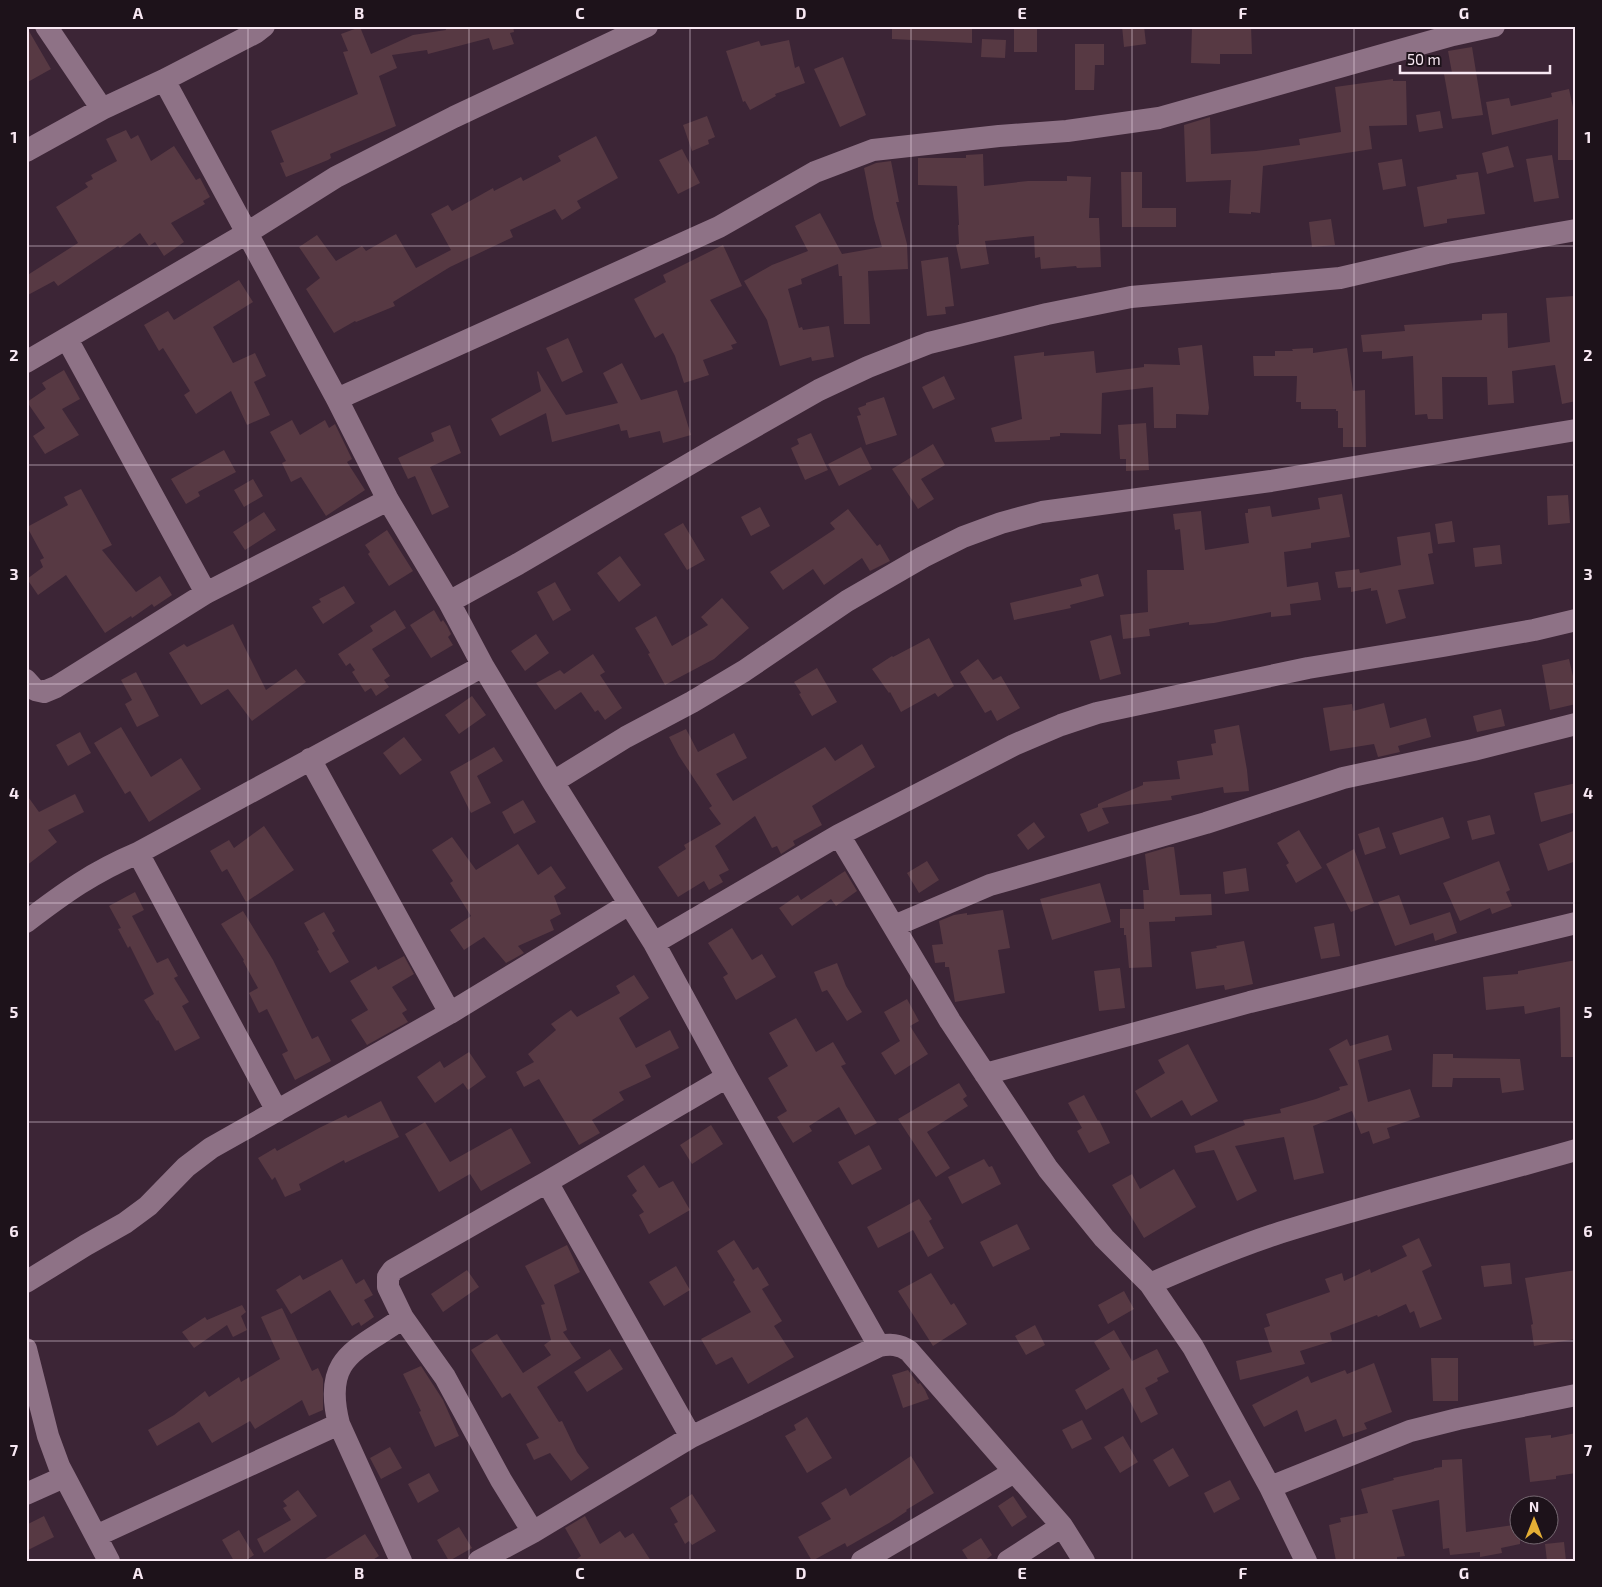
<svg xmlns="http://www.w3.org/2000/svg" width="1602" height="1587" font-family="'Exo 2',sans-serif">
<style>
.building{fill:#573943}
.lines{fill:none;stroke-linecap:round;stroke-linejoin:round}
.minor{stroke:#8e7286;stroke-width:22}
.grid{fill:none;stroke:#f8e8f3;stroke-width:1;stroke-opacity:0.55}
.neatline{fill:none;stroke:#f8e8f3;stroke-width:2}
.grid-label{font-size:16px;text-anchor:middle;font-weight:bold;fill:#f8e8f3}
</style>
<rect width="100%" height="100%" fill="#3c2536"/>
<path class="building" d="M26 26 51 69 26 83Z
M445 26H513L514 32 510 33 514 44 493 50 489 38 428 54 427 50 392 55 397 68 379 76 396 126 330 154 331 158 328 160 286 177 280 163 284 162 271 131 358 94 343 52 348 51 341 34 360 27 371 54 413 35 446 30Z
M892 26H972V43L892 39Z
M1122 26H1144L1146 44 1124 47Z
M1192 26H1251L1252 54H1220V64L1191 63Z
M1014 28 1037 29V52H1014Z
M982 39 1006 40 1005 58 981 57Z
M789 40 795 68 799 66 805 83 775 94 776 96 750 110 745 101 743 102 726 51 759 41 761 46Z
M1075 44H1104V65H1095L1094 90H1075Z
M1472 47 1483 115 1452 119 1444 74 1452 73 1448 51Z
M843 57 866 115 840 127 814 69Z
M1393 79V81H1406L1407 125 1369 126 1372 149 1263 166 1260 213 1251 212V214L1229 213 1231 180 1186 182 1184 125 1210 117 1211 154 1256 151 1300 145 1299 139 1341 132 1335 87Z
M1569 89 1576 121V160H1558V119L1492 135 1486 102 1509 98 1511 106 1552 97 1551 93Z
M1440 111 1443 128 1419 132 1416 115Z
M707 116 715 137 708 140 709 144 692 151 683 125Z
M126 130 131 139 138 135 151 161 174 146 196 180 200 178 210 197 203 201 205 204 171 223 184 242 164 256 155 242 149 246 140 233 120 248 118 246 58 286 54 281 26 296V276L78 243 56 207 88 187 85 183 93 179 91 175 117 161 106 139Z
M596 136 618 178 577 201 581 208 562 220 555 209 510 230 513 237 450 267 393 302 395 306 356 322 355 321 334 333 306 289 320 278 299 247 317 235 336 261 362 246 366 251 396 234 416 268 451 250 431 214 448 205 452 211 493 188 494 191 521 177 523 181 561 161 558 156Z
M1508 146 1514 167 1487 174 1482 153Z
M682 149 700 183 678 194 659 160Z
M983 154 984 186 1028 181H1067V176L1091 177 1089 218H1099L1101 267 1077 268 1076 266 1041 269 1040 257 1035 258 1034 236 985 241 989 264 961 269 956 245 959 244 958 225H959L957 186 918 185V158H966V155Z
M1552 155 1559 198 1534 202 1526 159Z
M1402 159 1406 186 1383 190 1378 163Z
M891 161 899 202H896L907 244 908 269 868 271 870 324H844L842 276H839L838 264 801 279 802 284 788 289 799 328 802 327 803 330 829 326 834 357 812 361 811 357 780 366 767 320 744 281 772 265 808 251 795 226 820 213 842 254 882 247 874 219 864 168 876 163Z
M1121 172H1142V208H1176V227H1122Z
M1478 172 1485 214 1447 219V223L1424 227 1417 187 1457 179 1456 175Z
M1331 219 1335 245 1312 247 1309 222Z
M723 245 742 286 710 300 737 343 731 345 733 349 703 360 709 375 684 383 675 356 663 333 655 338 634 299 666 282 663 275Z
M948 257 954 306 945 307 946 314 927 316 921 261Z
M239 280 253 302 213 327 233 363 255 353 266 376 254 382 270 415 247 425 231 391 196 414 184 395 190 391 163 348 159 351 144 325 168 311 174 320Z
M1574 296 1576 314V320H1573L1576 346V401L1562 404 1555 365 1512 371 1514 403 1488 405 1487 377H1442L1443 419H1428L1427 414 1415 415 1413 356 1382 359V351L1363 352 1361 335 1405 331 1404 325 1482 320V314L1507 313 1508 348 1550 342 1546 298Z
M568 338 583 372 562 382 546 348Z
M1202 345 1209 408 1208 415 1176 414V428H1154L1153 387 1102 393 1101 434 1060 433V436L1050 437V440L995 442 991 428 1022 419 1014 356 1044 352V356L1094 351 1096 373 1144 367V364L1180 365 1178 348Z
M1313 348V353L1347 348 1353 391 1365 390 1366 447H1343V428H1338V411H1336V409H1301V402H1296L1297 376H1254L1253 356H1275V351H1293L1292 349Z
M622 363 641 400 677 390 691 435 663 443 660 431 629 438 627 430 621 431 619 424 552 442 546 413 500 436 491 419 541 391 537 372 538 371 566 415 618 403 603 373Z
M64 370 80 399 62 409 79 435 45 454 33 436 45 428 27 402 46 389 42 383Z
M944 376 955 399 933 409 922 387Z
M884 397 897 435 866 445 857 416 861 415 858 408 866 405V403Z
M292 420 300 435 325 420 329 428 335 424 352 459 347 462 365 490 326 516 301 477 291 482 282 463 286 461 270 432Z
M1146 423 1149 470 1126 471V459H1120L1118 425Z
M450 425 461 453 430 467 449 507 432 515 415 476 408 479 398 458 434 441 431 433Z
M811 433 828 470 805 480 791 448 799 444 797 439Z
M933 444 945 465 921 479 934 499 918 509 892 469Z
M861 447 872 469 839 486 828 464Z
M224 450 236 472 198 492 200 496 186 504 171 479Z
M253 479 263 496 244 507 234 490Z
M81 489 112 545 102 550 136 592 160 576 172 595 154 607 152 604 132 618 131 616 105 633 66 575 38 595 27 579 43 567 40 560 44 558 27 527 68 505 64 497Z
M1342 494 1350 537 1311 543V548L1284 552 1287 587 1318 582 1321 600 1290 604 1291 615 1271 617V612L1214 623 1189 625V622L1149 629 1150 636 1123 639 1120 615 1148 612 1147 570H1184L1180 529 1175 530 1173 514 1201 511 1205 550 1249 543 1245 513H1248V509L1270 506 1272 517 1320 509 1318 498Z
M1568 495 1570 523 1548 525 1547 496Z
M760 507 770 526 751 536 741 517Z
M848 509 877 546 880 544 890 561 870 571 862 558 824 585 813 569 783 590 770 572 835 529 830 523Z
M264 512 276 530 245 550 233 532Z
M1452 521 1455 542 1438 544 1435 524Z
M683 523 705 560 687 570 664 534Z
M387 530 413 571 389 586 368 554 370 552 365 545Z
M1430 532 1433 553 1428 554 1434 584 1398 590 1406 618 1386 624 1377 590 1371 591V588L1351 592V587L1338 588 1335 572 1359 569 1360 573 1401 565 1397 537Z
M1500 545 1502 564 1475 567 1473 548Z
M620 556 641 585 619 602 597 573Z
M1098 574 1104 596 1070 605 1071 608 1014 620 1010 603 1082 586 1080 579Z
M555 582 571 610 553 621 537 592Z
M344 586 355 603 323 624 312 607 321 602 319 599Z
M722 598 749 628 714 659 665 685 648 654 650 653 635 628 656 616 672 646 708 625 701 617Z
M395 610 406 628 372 649 390 676 384 680 389 687 376 696 371 688 365 692 352 672 355 670 350 663 346 666 338 654 373 631 370 626Z
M434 610 441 622 443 620 447 626 451 634 448 637 453 645 431 658 410 625Z
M233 624 266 690 296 669 306 682 252 721 228 689 201 705 169 653 184 644 187 647Z
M536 634 549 653 525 671 511 651Z
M1111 635 1121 674 1100 680 1090 641Z
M929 638 954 686 938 697 935 693 901 712 890 692 889 693 872 669 892 656 893 657Z
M593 654 605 672 600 675 622 708 605 720 598 710 595 712 581 692 555 710 536 683 560 670 564 674Z
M978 659 993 680 1001 676 1020 708 997 721 991 710 985 713 960 672Z
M1569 659 1576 689V704L1550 710 1542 665Z
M817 668 837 702 812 716 799 694 801 693 794 682Z
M136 672 159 716 137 727 125 704 132 700 121 680Z
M472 696 486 715 459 734 445 715Z
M1384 703 1390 728 1426 718 1431 737 1398 746 1400 752 1378 757 1374 744 1330 751 1323 708 1352 704 1353 711Z
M1501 709 1505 726 1477 732 1473 716Z
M1239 725 1247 770 1249 791 1224 793 1223 787 1171 796 1172 800 1102 808 1109 823 1088 832 1080 814 1098 807V804L1143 785V782L1180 779 1177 761 1213 755 1211 744 1216 743 1214 730Z
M121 727 151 777 181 758 201 789 149 822 130 791 125 794 94 743Z
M686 729 698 752 734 733 747 758 716 774 733 801 825 747 835 761 862 744 875 767 812 806 822 825 793 841 795 845 781 854 777 846 772 848 755 816 715 846 729 870 719 875 723 882 709 890 704 881 678 897 658 867 686 849 684 845 721 824 709 808 712 806 679 756 669 737Z
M80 732 91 753 68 766 56 745Z
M404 737 422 760 400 775 383 753Z
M494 747 503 761 477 776 491 803 471 813 450 772Z
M1576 783V812L1541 822 1534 793Z
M26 794 39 812 75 794 84 812 48 830 57 842 26 866Z
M523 800 536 822 514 834 502 812Z
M1490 815 1495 834 1472 840 1467 821Z
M1443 817 1450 838 1400 855 1392 833Z
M1034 822 1045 837 1028 850 1017 835Z
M264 826 294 870 246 902 227 869 222 872 210 851 229 840 234 848Z
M1379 827 1386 848 1365 855 1358 834Z
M1299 830 1322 868 1296 883 1286 865 1289 863 1277 843Z
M1576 830V861L1548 871 1539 844Z
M452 837 476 870 518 844 538 875 551 866 566 888 554 896 561 914 550 920 554 930 518 946 524 953 506 963 484 937 464 950 450 930 471 916 450 883 453 881 432 850Z
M1169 847H1174L1180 895 1211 894 1212 915 1175 917V921L1149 922 1152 967 1129 968 1126 935H1124V928H1120V909H1144L1143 890H1149L1145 854Z
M1354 849 1374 903 1351 912 1326 864Z
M927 861 939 880 919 893 907 873Z
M1499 861 1510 890 1506 892 1512 906 1492 914 1490 908 1460 921 1443 883Z
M1246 868 1249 891 1225 894 1223 872Z
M845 871 857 891 836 906 831 899 792 926 779 908 798 895 801 900Z
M1100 883 1111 922 1052 940 1040 899Z
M135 892 144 910 132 916 157 963 168 958 178 976 174 978 189 1002 182 1006 200 1038 175 1051 158 1020 157 1021 144 1000 154 994 130 946 128 948 118 929 121 928 109 906Z
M1399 895 1410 925 1450 912 1457 933 1435 941 1433 933 1395 946 1378 902Z
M1003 910 1010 948 998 950 1005 993 955 1002 949 967H945V962L935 963 932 945 943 944 939 921 954 915 967 913V915Z
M243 911 273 960 312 1039 318 1036 331 1061 295 1080 282 1054 288 1051 267 1009 259 1013 249 993 258 988 243 961 244 960 221 924Z
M324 912 335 931 332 933 349 962 330 973 317 951 319 950 304 923Z
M1334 923 1340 956 1321 959 1314 927Z
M732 928 752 960 762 954 776 977 736 1000 723 977 728 974 708 943Z
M1244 941 1253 984 1225 990 1224 985 1196 989 1191 952 1217 948 1216 946Z
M404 956 414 974 392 987 407 1010 402 1013 408 1022 367 1045 351 1020 368 1010 350 981 376 966 378 970Z
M1576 960V1057H1561L1560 1007 1525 1014 1524 1006 1486 1010 1483 977 1518 974V971Z
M837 963 846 986 862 1012 847 1021 827 990 822 992 814 972Z
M1120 968 1125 1008 1099 1011 1094 971Z
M634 975 649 998 619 1018 636 1048 670 1030 679 1048 645 1065 651 1077 619 1092 624 1100 592 1120 600 1133 579 1145 539 1079 524 1087 516 1072 534 1062 528 1054 556 1030 551 1024 571 1010 577 1017 620 993 616 986Z
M907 999 919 1021 910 1026 928 1054 895 1075 881 1053 900 1041 884 1012Z
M796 1018 816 1052 833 1042 846 1064 841 1066 877 1123 855 1135 839 1107 809 1126 812 1131 793 1143 777 1117 787 1111 768 1078 788 1066 769 1033Z
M1388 1035 1392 1050 1358 1060 1368 1102 1410 1089 1420 1117 1387 1128 1390 1138 1373 1144 1369 1131 1361 1134 1352 1111 1313 1126 1324 1173 1294 1180 1284 1137 1235 1146 1257 1191 1237 1201 1214 1150 1196 1153 1194 1146 1245 1125 1243 1120 1281 1113 1280 1109 1316 1099 1340 1090 1339 1087 1348 1085 1329 1049 1347 1039 1350 1046Z
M1188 1044 1218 1101 1191 1116 1182 1100 1151 1118 1135 1091 1165 1073 1158 1060Z
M469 1052 486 1077 468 1090 463 1083 435 1103 417 1077 440 1061 444 1068Z
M1433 1054H1453V1058L1520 1059 1524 1090 1502 1093 1500 1078H1453L1452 1087H1432Z
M959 1083 967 1096 963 1099 968 1106 927 1132 950 1168 936 1177 898 1119Z
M1084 1095 1098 1121 1099 1120 1110 1143 1089 1153 1077 1131 1082 1128 1068 1103Z
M381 1101 399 1137 345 1163 344 1160 299 1184 301 1190 285 1197 275 1177 272 1180 258 1158 275 1148 277 1151 321 1127 346 1115 348 1118Z
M425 1122 450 1162 511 1128 531 1163 481 1191 470 1174 439 1192 405 1134Z
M711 1125 723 1144 692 1164 680 1145Z
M869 1145 882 1169 852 1185 838 1162Z
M984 1159 989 1167 992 1166 1001 1184 962 1204 948 1177Z
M644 1165 659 1188 673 1181 690 1210 649 1234 639 1215 644 1212 632 1195 637 1191 627 1176Z
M1174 1169 1196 1207 1144 1238 1112 1185 1132 1174 1140 1189Z
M919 1199 932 1219 929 1221 944 1248 928 1257 913 1230 878 1248 867 1227Z
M1017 1224 1030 1249 993 1267 980 1242Z
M1419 1238 1432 1266 1422 1271 1442 1319 1420 1328 1414 1311 1410 1313 1406 1304 1378 1317 1377 1315 1330 1333 1332 1341 1300 1351 1305 1364 1240 1380 1236 1361 1272 1352 1264 1328 1270 1326 1266 1314 1330 1292 1325 1279 1342 1273 1344 1281 1370 1269 1371 1273 1407 1256 1402 1246Z
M734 1240 753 1270 758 1267 769 1285 762 1289 782 1321 774 1326 794 1357 748 1384 732 1357 716 1365 701 1339 751 1312 733 1282 735 1280 717 1251Z
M567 1245 580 1272 554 1285 567 1330 563 1332 581 1358 537 1387 559 1422 562 1421 577 1452 589 1468 571 1481 550 1453 534 1460 526 1444 539 1438 510 1393 502 1398 471 1350 497 1334 523 1373 551 1355 544 1345 551 1340 541 1305 545 1304 525 1266Z
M342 1259 356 1284 364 1279 373 1295 364 1300 374 1317 361 1326 359 1322 352 1326 330 1290 291 1314 276 1290 300 1275 303 1280Z
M1510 1263 1512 1284 1484 1287 1481 1266Z
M676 1266 690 1290 664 1306 649 1282Z
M467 1270 479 1287 443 1312 431 1294Z
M1576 1270V1339L1534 1346 1531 1325 1533 1324 1525 1278Z
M931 1273 951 1305 954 1303 967 1324 933 1346 898 1291Z
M1124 1291 1134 1309 1108 1324 1098 1305Z
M242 1305 246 1312 241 1316 247 1330 233 1337 227 1325 194 1348 182 1332 205 1317 207 1320Z
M282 1308 312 1371 318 1368 323 1379V1410L309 1416 302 1400 255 1429 250 1421 212 1443 199 1422 157 1446 148 1430 174 1415 205 1391 209 1397 239 1377 241 1382 280 1359 261 1317Z
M1035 1325 1045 1345 1026 1355 1015 1336Z
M1114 1330 1132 1361 1157 1349 1169 1372 1157 1378 1158 1381 1145 1388 1158 1414 1141 1423 1123 1388 1086 1410 1075 1390 1110 1369 1094 1342Z
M610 1349 623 1369 587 1392 574 1372Z
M1431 1358H1458V1401H1433Z
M1374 1363 1392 1412 1364 1423 1367 1429 1343 1437 1336 1419 1305 1432 1297 1410 1264 1427 1252 1405 1308 1376 1311 1383 1345 1370 1347 1374Z
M421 1366 443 1400 459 1436 435 1447 419 1412 421 1411 403 1374Z
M908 1370 918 1384 920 1383 925 1390 929 1399 903 1408 892 1375Z
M807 1417 832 1458 807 1473 785 1436 796 1430 794 1425Z
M1082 1420 1092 1439 1072 1449 1062 1430Z
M1576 1433V1473L1556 1476V1479L1530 1482 1525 1438 1551 1435V1438Z
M1123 1436 1138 1462 1120 1473 1104 1447Z
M390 1447 402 1468 381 1479 370 1458Z
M1173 1448 1189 1476 1169 1487 1153 1460Z
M911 1456 934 1493 906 1510 907 1511 889 1523 847 1547 845 1543 812 1561 798 1537 831 1519 821 1503 846 1488 850 1496Z
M1462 1459 1466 1532 1520 1524V1544L1501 1548 1502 1553 1480 1557V1552L1450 1555 1449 1548 1443 1549 1439 1500 1392 1510 1405 1556 1397 1557V1561H1336L1329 1525 1341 1522 1340 1518 1368 1513 1361 1489 1394 1480 1393 1478 1434 1469V1468L1442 1467V1460Z
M429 1473 439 1491 418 1503 408 1484Z
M1230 1480 1240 1499 1214 1513 1204 1493Z
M298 1490 317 1516 264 1553 257 1539 291 1520 283 1508 287 1506 283 1501Z
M692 1494 716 1531 692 1545 689 1541 685 1544 674 1524 678 1522 670 1508Z
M1013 1496 1027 1517 1012 1527 998 1506Z
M44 1516 54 1537 26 1551V1525Z
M585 1516 600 1544 620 1531 625 1538 633 1533 651 1561H574L581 1556 565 1528Z
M459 1527 472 1548 449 1561 437 1540Z
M239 1530 254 1555 245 1561H234L222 1540Z
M365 1534 379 1556 371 1561H322Z
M981 1538 992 1555 984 1561H969L962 1550Z
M1564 1542 1566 1561H1547L1545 1544Z"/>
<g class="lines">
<path class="minor" d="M46 26 102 109
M164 80 337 399 388 500 449 602 483 666 553 782 654 943 727 1077 879 1346
M26 151 102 109 164 80 255 33 264 26
M67 339 206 593
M26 362 247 233 336 177 454 117 647 26
M337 399 719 227 815 172 873 150 999 136 1067 131 1159 118 1453 35 1494 26
M449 602 518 564 717 448 819 390 868 367 929 343 1047 314 1131 297 1340 278 1447 253 1576 230
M26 680 35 690 44 692 56 687 206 593 388 500
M310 759 450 1013
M553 782 626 737 692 702 744 671 847 601 923 557 963 537 1001 523 1042 512 1271 481 1576 430
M839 835 950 1021 1048 1169 1104 1238 1150 1284 1193 1347 1270 1487 1306 1561
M138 853 277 1111
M26 922C64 893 93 872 138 853L483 666
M894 926 990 885 1206 823 1343 778 1473 750 1576 724
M654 943 839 835 1014 745 1061 725 1097 713 1308 668 1443 646 1534 630 1576 620
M985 1074 1250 1002 1576 923
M547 1182 691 1437
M26 1282 86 1245 125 1223 148 1206 186 1167 211 1148 450 1013 629 904
M1150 1284C1191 1266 1231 1249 1273 1235 1373 1203 1475 1179 1576 1150
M26 1349 48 1436 59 1466 109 1561
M1270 1487 1410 1431 1458 1419 1576 1395
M26 1494 64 1477
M533 1532 501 1480 445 1377 403 1318 388 1287V1277L393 1270 547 1182 727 1077
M96 1536 339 1424
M401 1561 339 1424C322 1357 356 1351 403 1318
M479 1561 533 1532 691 1437 879 1346C890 1344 899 1344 909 1351L1062 1526 1084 1561
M862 1561 1014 1472
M1008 1561 1062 1526"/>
</g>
<path class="grid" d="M248 26V1561M469 26V1561M690 26V1561M911 26V1561M1132 26V1561M1354 26V1561M26 246H1576M26 465H1576M26 684H1576M26 903H1576M26 1122H1576M26 1341H1576"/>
<rect width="1602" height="1587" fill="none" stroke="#1d121a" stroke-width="55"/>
<g transform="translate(1534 1520)"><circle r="24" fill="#1d121a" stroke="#756871"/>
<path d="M0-4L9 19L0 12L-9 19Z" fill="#e4ae35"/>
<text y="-8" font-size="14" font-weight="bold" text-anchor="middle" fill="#f8e8f3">N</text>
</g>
<path d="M1400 65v8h150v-8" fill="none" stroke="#f8e8f3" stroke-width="2.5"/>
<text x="1407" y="65" font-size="15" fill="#f8e8f3" stroke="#1d121a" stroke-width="4" paint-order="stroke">50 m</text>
<rect x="28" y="28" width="1546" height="1532" class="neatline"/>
<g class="grid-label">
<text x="138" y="19">A</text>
<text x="359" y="19">B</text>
<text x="580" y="19">C</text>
<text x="801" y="19">D</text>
<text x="1022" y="19">E</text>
<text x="1243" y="19">F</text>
<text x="1464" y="19">G</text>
<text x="14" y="143">1</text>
<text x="1588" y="143">1</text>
<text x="14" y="361">2</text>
<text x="1588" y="361">2</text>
<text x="14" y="580">3</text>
<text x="1588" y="580">3</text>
<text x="14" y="799">4</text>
<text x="1588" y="799">4</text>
<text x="14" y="1018">5</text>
<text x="1588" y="1018">5</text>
<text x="14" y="1237">6</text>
<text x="1588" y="1237">6</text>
<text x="14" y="1456">7</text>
<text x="1588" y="1456">7</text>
<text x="138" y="1579">A</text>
<text x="359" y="1579">B</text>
<text x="580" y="1579">C</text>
<text x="801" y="1579">D</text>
<text x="1022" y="1579">E</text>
<text x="1243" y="1579">F</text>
<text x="1464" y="1579">G</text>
</g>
</svg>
